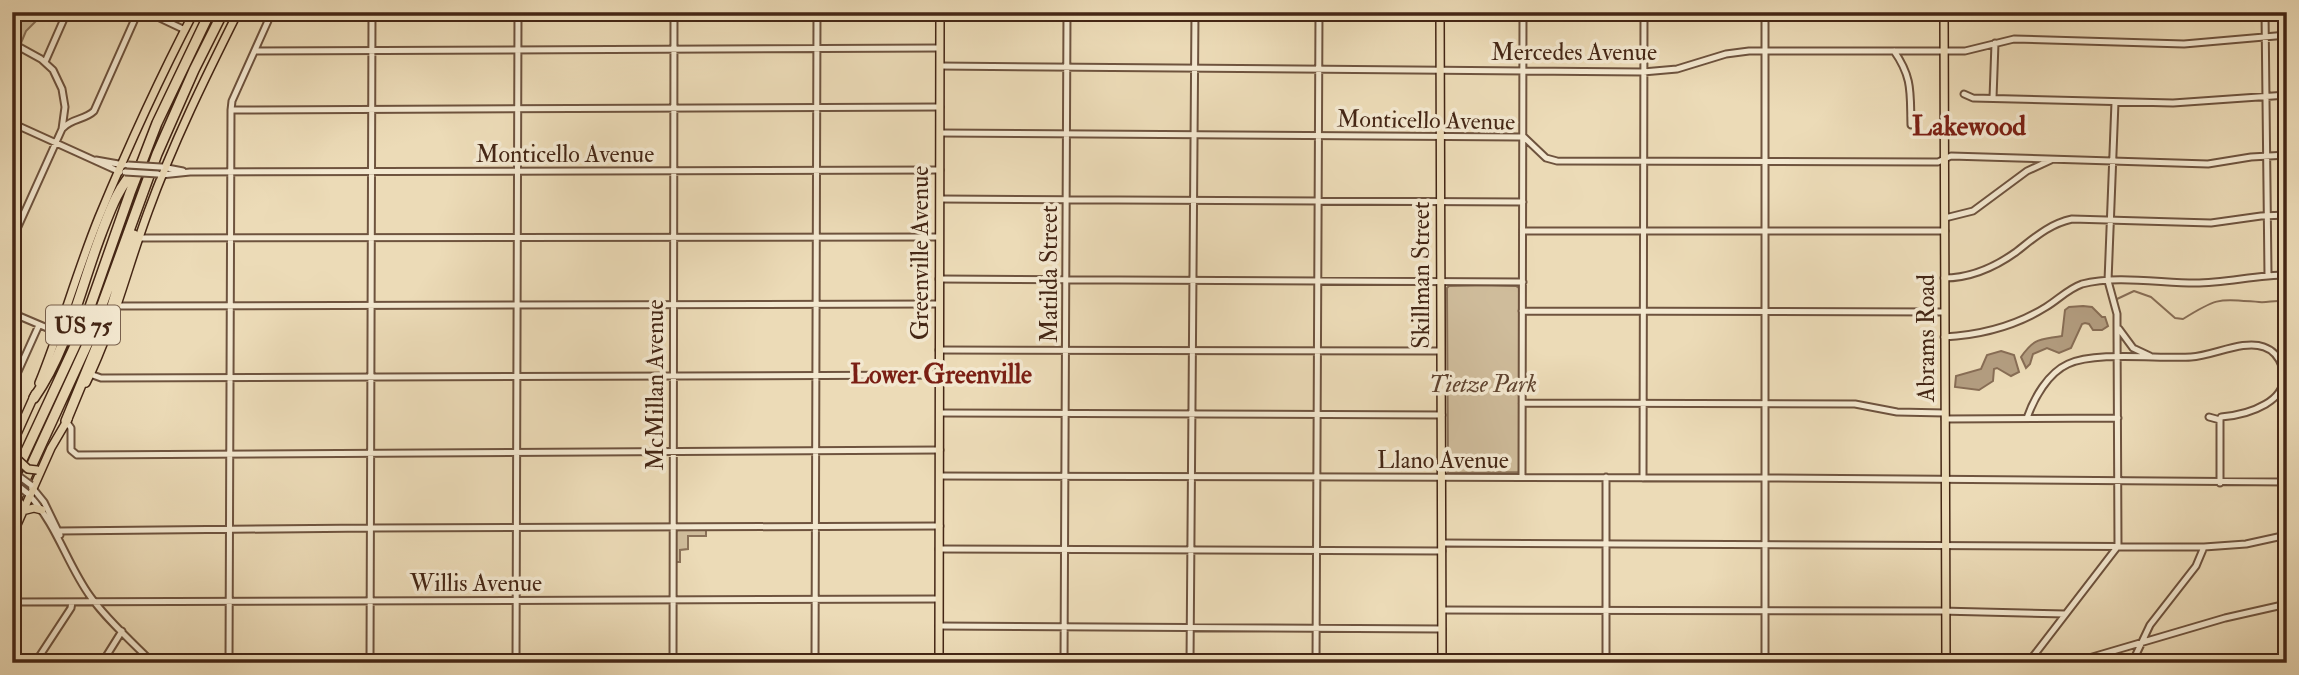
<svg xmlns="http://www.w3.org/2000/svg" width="2299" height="675" font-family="'IM FELL Double Pica',serif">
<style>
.green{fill:#cfbc9b;stroke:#8a7158;stroke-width:2}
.water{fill:#b39d80;stroke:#876d55;stroke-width:2}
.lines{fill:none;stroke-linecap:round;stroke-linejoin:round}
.stream{stroke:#876d55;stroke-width:2}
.minor-casing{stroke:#6e533e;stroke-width:9}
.major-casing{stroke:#442615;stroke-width:10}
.highway-casing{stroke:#442615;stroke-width:12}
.minor{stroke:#f3e8d0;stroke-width:5}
.major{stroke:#ecdbb7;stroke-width:7}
.highway{stroke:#ecdbb7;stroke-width:9}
.minor-bridge-casing{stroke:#6e533e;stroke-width:9;stroke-linecap:butt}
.major-bridge-casing{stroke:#442615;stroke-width:10;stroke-linecap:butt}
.minor-bridge{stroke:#f3e8d0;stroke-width:5}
.major-bridge{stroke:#ecdbb7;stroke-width:7}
.labels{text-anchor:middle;stroke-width:7;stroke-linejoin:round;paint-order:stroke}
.shield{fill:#f3e8d0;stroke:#78604d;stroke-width:2}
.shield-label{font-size:23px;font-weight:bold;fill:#442615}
.street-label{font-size:24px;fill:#442615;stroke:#f3e8d0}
.park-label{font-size:24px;font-style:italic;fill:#604430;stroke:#f3e8d0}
.neighbourhood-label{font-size:26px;font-weight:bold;fill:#7a1f14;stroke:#f3e8d0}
.quarter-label{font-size:28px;font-weight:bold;fill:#7a1f14;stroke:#f3e8d0}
</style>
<rect width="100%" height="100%" fill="#ecdbb7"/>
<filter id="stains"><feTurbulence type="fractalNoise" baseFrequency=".00286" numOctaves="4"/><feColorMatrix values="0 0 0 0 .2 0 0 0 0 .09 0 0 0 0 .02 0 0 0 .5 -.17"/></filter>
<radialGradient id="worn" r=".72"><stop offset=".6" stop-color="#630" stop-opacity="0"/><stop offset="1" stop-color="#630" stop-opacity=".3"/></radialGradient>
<path class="green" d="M30 12H45L26 31 21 43 12 38V30Z
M1484 285 1516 286 1519 288V472L1450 473H1448L1447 288 1449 286Z
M679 529H706V536H688V549L680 550V562H676V532Z"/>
<path class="water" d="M2083 306 2092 307 2102 317H2105L2108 326 2102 330H2093L2089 324 2085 323 2082 324 2071 348 2059 353 2047 348 2033 354 2030 364 2026 368 2021 357C2035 337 2040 340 2062 336L2065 310 2069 307Z
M2001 351 2014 355 2019 372 2011 376 1997 368 1994 369 1993 381 1979 390 1955 387 1956 376 1981 369 1987 355Z"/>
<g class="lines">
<path class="stream" d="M2117 299 2134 291 2151 297 2175 318 2183 319C2218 297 2218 299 2259 302 2269 303 2276 299 2287 302"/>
<defs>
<path id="minor" d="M147 12 185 30
M1765 12V663
M2265 12 2268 275
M12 43 41 59 53 70 62 89 65 107 62 129 12 240
M255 51 940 48
M1894 51C1913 78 1910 93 1911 125
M45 62 67 12
M940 66 1643 72 1677 69 1726 54 1749 51H1965L2014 39 2184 44 2287 35
M1964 94 1973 98 2173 103 2287 95
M1993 98 1995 43
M231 110 940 107
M12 123 120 172
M63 128C72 118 85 120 94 111L138 12
M940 133 1520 137H1524L1546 158 1557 161 1938 162 1951 156 2208 164 2251 157 2287 155
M96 160 124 165
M162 167 183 171
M161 175 190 172 940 170
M940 199 1523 202
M1945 218 1973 211 2027 171 2051 160
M1523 231H1945
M140 238 939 237
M1944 278C1970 278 1995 267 2016 252 2034 238 2049 224 2072 219L2211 223 2261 216 2287 215
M939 279 1523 282
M117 306 939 304
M1522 311 1944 312
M12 313 59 333
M2119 329 2133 348 2150 356
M1944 337C1981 335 2014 327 2046 307 2059 299 2068 289 2082 284 2116 275 2161 283 2195 283 2226 283 2256 275 2287 275
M939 350 1440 351
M90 374 101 378 939 375
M12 385 39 325
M1522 403 1855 404 1897 412 1945 413
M940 413 1442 415
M2027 418C2034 398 2048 373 2068 364 2096 351 2158 359 2191 357 2213 356 2244 339 2264 347 2273 350 2279 358 2282 366 2294 402 2246 415 2221 417L2220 420 2209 417
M1945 419 2118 418
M2220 420V483
M66 421 71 428V450L77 455 940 450
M940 476 1764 478 2287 482
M1522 477 1523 12
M1606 477V663
M1643 478 1644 12
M31 486 44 502 60 535
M29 495C57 525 67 564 90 596 107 620 132 642 153 663
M59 531 371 528 940 526
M1442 543 2204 547 2246 544 2287 535
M939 549 1442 551
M12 602 939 599
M1442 610 1940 611 2065 614
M939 626 1442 629
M35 663 71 608 72 602
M102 663 122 631
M229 663 231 110 232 101 272 12
M370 663 372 12
M516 663 518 12
M673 663 674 12
M815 663 817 12
M1064 663 1067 12
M1190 663 1195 12
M1316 663 1319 12
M2028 663 2118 546 2117 326V314L2108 281 2115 102
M2072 663 2225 618 2287 604
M2132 663 2150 625 2196 566 2204 547"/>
<path id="major" d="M1440 12 1442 663
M1944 12 1946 663
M39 383C61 329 77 271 99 217 128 147 159 79 194 12
M86 383C113 328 127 269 148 212 173 143 205 78 238 12
M12 445 35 394
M22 511 34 508 42 510
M12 536 51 448 68 419
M939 663 940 12"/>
<path id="highway" d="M34 398C68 349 80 289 101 234 111 208 118 187 137 168
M66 421 108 319 134 235
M12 481 80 335 130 193 157 123 210 12
M12 508 90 338 157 154 194 70 223 12"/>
</defs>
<use href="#minor" class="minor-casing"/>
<use href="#major" class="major-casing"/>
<use href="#highway" class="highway-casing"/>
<use href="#minor" class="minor"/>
<use href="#major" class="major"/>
<use href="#highway" class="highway"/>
<defs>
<path id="minor-bridge" d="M128 165 161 167
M125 172 158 174
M12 471 31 485
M12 481 27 493"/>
<path id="major-bridge" d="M14 456 28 469 37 470
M12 494 20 503"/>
</defs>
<use href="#minor-bridge" class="minor-bridge-casing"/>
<use href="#major-bridge" class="major-bridge-casing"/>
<use href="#minor-bridge" class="minor-bridge"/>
<use href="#major-bridge" class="major-bridge"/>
</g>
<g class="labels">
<rect class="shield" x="46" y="305.5" width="74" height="39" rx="5"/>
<g class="shield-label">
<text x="83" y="333">US 75</text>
</g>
<g class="street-label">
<text x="1574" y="60">Mercedes Avenue</text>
<text transform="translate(1426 120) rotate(1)" y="8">Monticello Avenue</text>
<text x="565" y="162">Monticello Avenue</text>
<text transform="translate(920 253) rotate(-90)" y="8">Greenville Avenue</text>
<text transform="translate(1049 274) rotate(-90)" y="8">Matilda Street</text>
<text transform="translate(1421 275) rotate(-90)" y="8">Skillman Street</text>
<text transform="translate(1926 338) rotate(-90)" y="8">Abrams Road</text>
<text transform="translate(655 385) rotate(-90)" y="8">McMillan Avenue</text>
<text x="1443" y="468">Llano Avenue</text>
<text x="476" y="591">Willis Avenue</text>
</g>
<g class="park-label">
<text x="1483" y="392">Tietze Park</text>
</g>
<g class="neighbourhood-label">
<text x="941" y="383">Lower Greenville</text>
</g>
<g class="quarter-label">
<text x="1969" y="135">Lakewood</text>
</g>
</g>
<rect width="2299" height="675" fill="none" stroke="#ecdbb7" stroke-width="42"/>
<rect x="14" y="14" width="2271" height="647" fill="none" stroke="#442615" stroke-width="3.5"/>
<rect x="21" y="21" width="2257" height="633" fill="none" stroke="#442615" stroke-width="2"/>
<rect width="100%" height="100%" filter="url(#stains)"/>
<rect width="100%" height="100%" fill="url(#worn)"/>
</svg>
